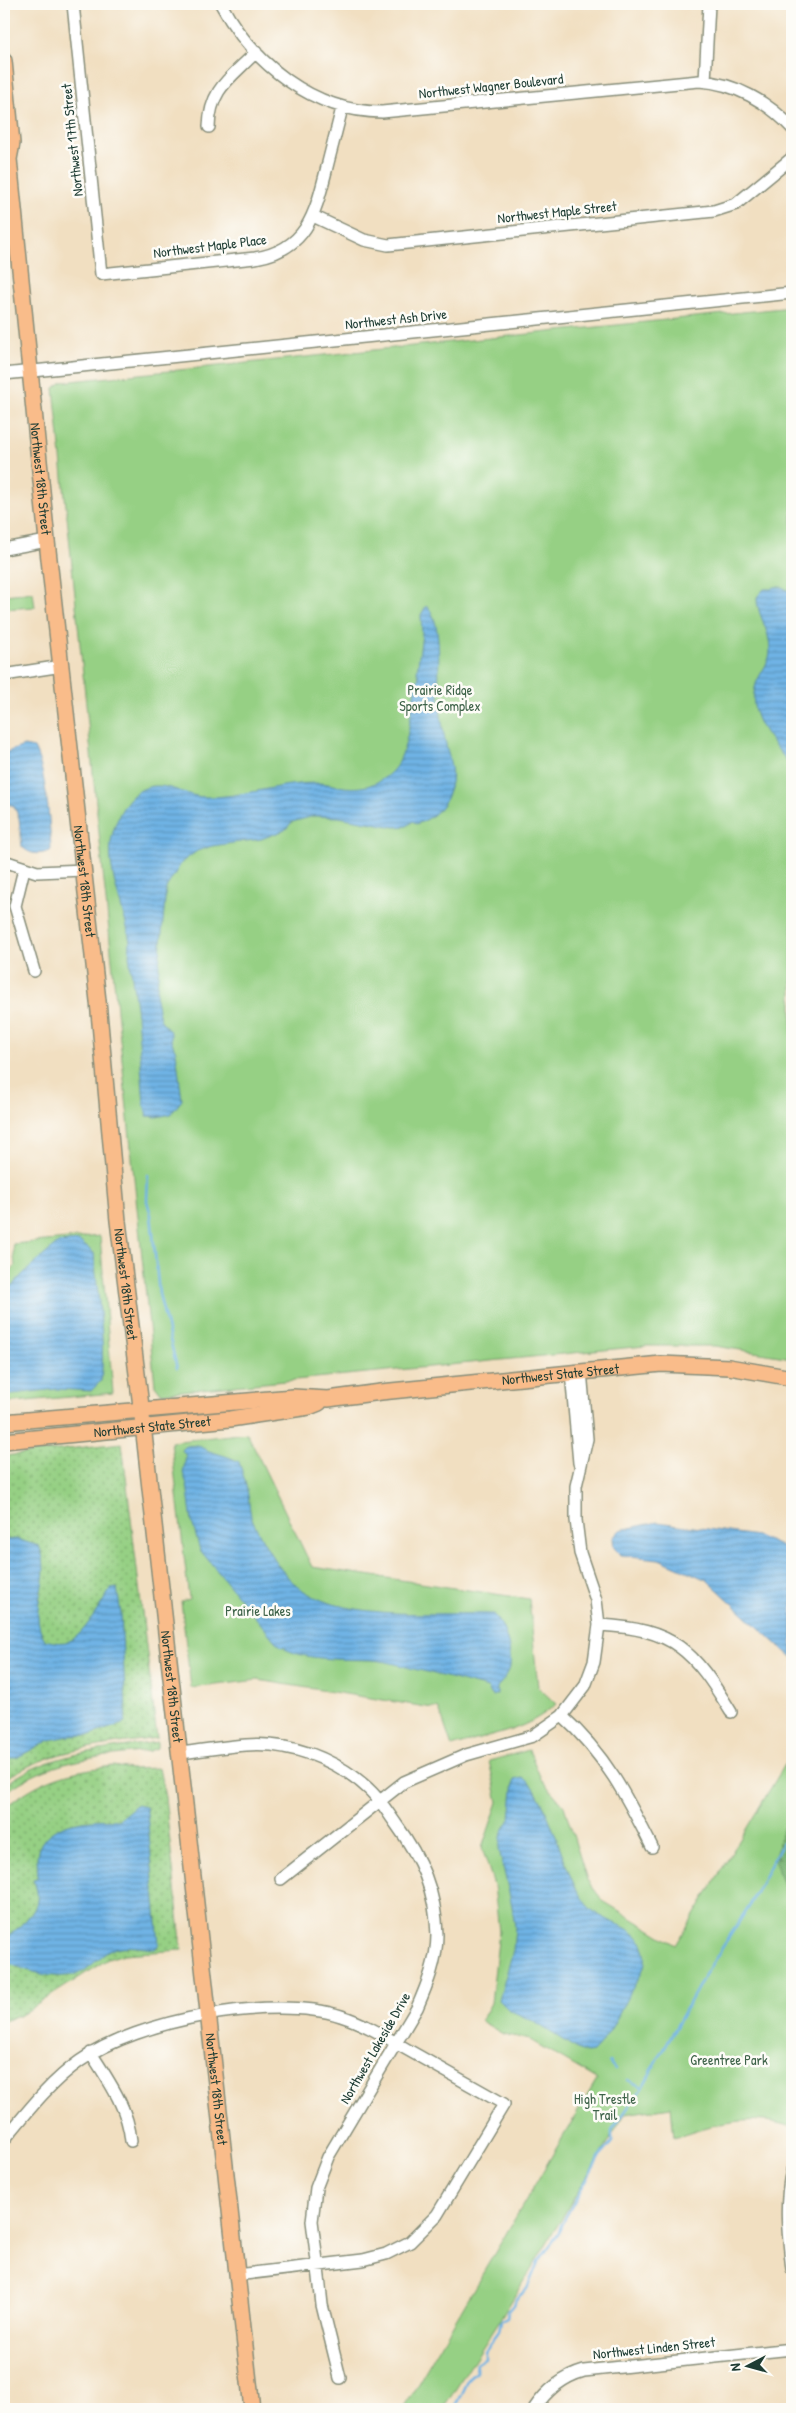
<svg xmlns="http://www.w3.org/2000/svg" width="796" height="2413" font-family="'Patrick Hand',sans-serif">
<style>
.grass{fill:url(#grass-dots);stroke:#5a865c}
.forest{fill:url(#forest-firs);stroke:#4c7853}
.green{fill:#96d084;stroke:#5a865c}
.water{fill:url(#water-rules);stroke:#47788c}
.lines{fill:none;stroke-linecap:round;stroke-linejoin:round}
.stream{stroke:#6fb3e5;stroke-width:2.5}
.minor-casing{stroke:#888e7a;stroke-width:14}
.major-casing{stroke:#888e7a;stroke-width:18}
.minor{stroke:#fff;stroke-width:11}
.major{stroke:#f9bc8a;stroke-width:15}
.labels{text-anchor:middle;stroke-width:5;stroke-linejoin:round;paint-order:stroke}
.street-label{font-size:14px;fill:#1f3d34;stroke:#fdfcf7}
.park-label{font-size:14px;fill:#3d6248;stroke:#fdfcf7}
</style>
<defs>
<pattern id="grass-dots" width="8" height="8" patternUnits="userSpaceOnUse" patternTransform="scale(1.25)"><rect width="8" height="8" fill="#96d084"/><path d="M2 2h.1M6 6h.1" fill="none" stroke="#7aaa6d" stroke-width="1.8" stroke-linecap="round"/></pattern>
<pattern id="forest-firs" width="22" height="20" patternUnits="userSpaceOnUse" patternTransform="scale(1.25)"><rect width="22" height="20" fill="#78b272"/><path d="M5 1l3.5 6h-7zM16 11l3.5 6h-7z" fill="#62925e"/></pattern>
<pattern id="water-rules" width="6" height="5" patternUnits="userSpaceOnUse" patternTransform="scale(1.25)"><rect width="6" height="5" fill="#6fb3e5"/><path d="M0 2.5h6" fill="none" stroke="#5b93ba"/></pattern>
</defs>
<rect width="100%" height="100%" fill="#fdfcf7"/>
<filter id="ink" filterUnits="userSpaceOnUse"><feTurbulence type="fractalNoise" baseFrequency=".02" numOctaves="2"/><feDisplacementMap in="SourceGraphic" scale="10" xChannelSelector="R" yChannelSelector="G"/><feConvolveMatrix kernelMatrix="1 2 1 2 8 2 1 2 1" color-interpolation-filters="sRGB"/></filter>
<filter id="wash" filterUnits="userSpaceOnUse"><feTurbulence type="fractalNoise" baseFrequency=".0096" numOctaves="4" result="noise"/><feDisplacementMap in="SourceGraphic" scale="20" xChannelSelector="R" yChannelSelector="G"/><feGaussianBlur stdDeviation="1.12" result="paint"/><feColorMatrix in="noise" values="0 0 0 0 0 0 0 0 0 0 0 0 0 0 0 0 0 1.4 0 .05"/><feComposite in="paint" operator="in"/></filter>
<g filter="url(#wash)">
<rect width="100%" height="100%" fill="#f1dfc1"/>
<path class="grass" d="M122 1443 157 1738C101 1746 52 1748 4 1780V1456Z
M157 1742V1748L149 1751C97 1757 46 1760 4 1794L6 1784C51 1752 104 1750 157 1742Z
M114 1766 130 1769 159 1768 165 1797 182 1950 124 1954 108 1959 21 2015 4 2021V1808C40 1779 67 1771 114 1766Z"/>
<path class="forest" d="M792 1792V1840L785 1854 792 1855V1865L785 1883 787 1894 784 1907H792V1915H776L774 1902 779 1873 777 1871 702 1998 677 2033 669 2019 674 2008 682 1999 727 1918 777 1838 778 1826Z"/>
<path class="green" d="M792 307V1358L715 1346H645L161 1393 155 1385 54 388 62 382Z
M33 592 35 607 4 609V595Z
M100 1236 113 1393 4 1403V1280L15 1266 13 1244Z
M247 1433 312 1567 529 1599 538 1687 556 1704C524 1733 491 1734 452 1747L439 1709 258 1680 191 1688 181 1601 189 1599 171 1442Z
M529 1750 541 1779 564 1806 587 1880 603 1901 676 1945 792 1753V1801L774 1858 792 1913V2127C755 2113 710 2124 674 2138L671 2107 625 2114 503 2315 443 2409H403L597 2079 530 2040 503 2034 481 2021 491 2003 499 1932 494 1885 482 1848 498 1802 489 1761Z"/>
<path class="water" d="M774 587H782L792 593V768C774 741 745 720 756 684 760 672 771 662 770 649 770 630 756 613 757 597L764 589H771Z
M426 606C444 619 437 674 439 695 440 713 443 732 447 749 450 762 454 773 450 787 445 806 435 818 416 824L413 821 407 826 395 827 339 817 314 816 292 822 285 830 261 839 212 846 197 851 182 862 166 888 156 999 160 1019 171 1033V1040L176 1052 182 1100 171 1114 157 1117 147 1116 144 1104 137 1015 129 955 130 942C125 911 107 873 111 842 114 823 124 797 143 789 164 779 185 797 205 797 242 798 278 783 315 783 335 783 344 791 367 786 377 783 386 778 393 770 409 753 411 707 416 683L419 677 417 672 422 634 421 615Z
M24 746 34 748C46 770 50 823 51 849L50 851C39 855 31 855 22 847L19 818 14 806 4 803V753Z
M79 1241 94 1253C97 1295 106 1338 101 1381L91 1391 57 1389 4 1395V1294L24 1273 58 1243Z
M198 1445C207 1453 226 1454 239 1462 243 1474 248 1490 249 1503 250 1510 250 1514 253 1521 265 1546 280 1575 304 1591 349 1621 441 1612 494 1614 505 1627 512 1650 510 1667 508 1675 502 1682 497 1687V1694L492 1696 488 1688 423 1671C406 1668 391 1661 372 1660 346 1659 309 1661 285 1649L286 1646 282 1647 275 1641 200 1550 192 1522 187 1484 183 1473 186 1456 182 1450 186 1446Z
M658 1522 757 1536 792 1551V1658L707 1580 659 1559 621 1555 614 1548 613 1538 620 1530Z
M16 1539 39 1546C55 1581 25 1606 45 1640 53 1642 61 1644 69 1641 84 1636 101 1603 111 1589L117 1588 121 1614 126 1710 125 1723 90 1735 69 1736 50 1740 18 1757 4 1761V1540Z
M522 1778C544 1786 563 1864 575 1886 579 1894 586 1905 593 1911 609 1924 638 1926 644 1949 650 1968 635 1982 627 1998 617 2018 609 2036 593 2052L587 2053 577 2049 533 2021 509 2010 499 2000 513 1951 515 1927 512 1906 499 1849 502 1832 510 1819 514 1780Z
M136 1805 146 1807 147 1813 159 1944 155 1949C142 1948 126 1944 113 1949 102 1954 94 1964 85 1970 62 1984 26 1971 4 1961V1943C21 1920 48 1912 33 1879L37 1878C39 1868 35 1858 39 1848 50 1820 94 1818 118 1820Z"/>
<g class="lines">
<path class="stream" d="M148 1175 147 1201 151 1215 159 1294 177 1368
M609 2062 615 2069
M628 2080 642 2087
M454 2409 468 2379 476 2372 477 2362 485 2358V2351L499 2331 501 2321 507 2318 508 2312 514 2305 516 2299 527 2289 538 2262 559 2233 561 2225 600 2156 612 2142V2130L642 2088 706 1973 749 1906 792 1824"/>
</g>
</g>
<g filter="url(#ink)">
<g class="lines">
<defs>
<path id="minor" d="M73 4 101 274 255 258C306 250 315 215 326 171 331 150 337 129 342 108
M221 4C252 63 313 112 382 112L699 81C735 83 768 102 792 128
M705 81 709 4
M209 127C210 88 231 78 256 52
M313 216 364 240 388 245 714 211 736 204 792 158
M4 374 792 293
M4 549 47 541
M4 675 62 666
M4 861 37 872 84 870
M24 869 15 906 34 971
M571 1372 579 1463
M599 1625C675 1629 693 1650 731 1712
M562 1716C605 1754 627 1797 652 1847
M178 1753C213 1750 249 1740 284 1747 319 1753 355 1772 378 1799 385 1807 390 1816 396 1824 421 1858 436 1892 437 1935 437 1961 427 1985 417 2008L328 2157 316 2188 312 2221 319 2277 322 2305 340 2378
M281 1879 404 1782 466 1755 533 1736 562 1716 585 1686 594 1662 599 1625 596 1600 580 1553 576 1520V1486L587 1439 581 1371
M91 2053C109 2081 128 2108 131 2141
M4 2140C27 2112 50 2082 80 2061 137 2020 274 1994 341 2016 366 2024 386 2037 408 2050 440 2068 472 2086 504 2104L437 2215 410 2242 386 2254 363 2260 236 2275
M792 2170C784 2204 788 2235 792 2269
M534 2409C546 2391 563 2377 584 2371L792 2349"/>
<g id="major">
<path id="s1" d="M4 61 12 143 9 159 47 541 98 1001 118 1221 140 1398 252 2409"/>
<path id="s2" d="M4 1422 293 1397 328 1399 381 1392 661 1364 729 1367 792 1378"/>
<path id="s3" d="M4 1441 230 1419 309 1407 319 1403"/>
</g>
</defs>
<use href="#minor" class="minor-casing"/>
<use href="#major" class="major-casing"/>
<use href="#minor" class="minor"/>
<use href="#major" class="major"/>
</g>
</g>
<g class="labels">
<g class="street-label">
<text transform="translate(491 86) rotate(-6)" y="5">Northwest Wagner Boulevard</text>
<text transform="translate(72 140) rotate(-96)" y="5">Northwest 17th Street</text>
<text transform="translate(557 212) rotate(-6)" y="5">Northwest Maple Street</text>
<text transform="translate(210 246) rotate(-7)" y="5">Northwest Maple Place</text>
<text transform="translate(396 319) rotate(-6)" y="5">Northwest Ash Drive</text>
<text dy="5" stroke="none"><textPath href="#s1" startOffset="420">Northwest 18th Street</textPath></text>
<text dy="5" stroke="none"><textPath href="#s1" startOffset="825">Northwest 18th Street</textPath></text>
<text dy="5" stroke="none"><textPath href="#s1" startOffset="1230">Northwest 18th Street</textPath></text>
<text dy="5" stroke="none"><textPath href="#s2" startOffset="559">Northwest State Street</textPath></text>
<text dy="5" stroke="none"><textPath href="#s3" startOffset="149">Northwest State Street</textPath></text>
<text dy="5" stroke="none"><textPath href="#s1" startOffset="1635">Northwest 18th Street</textPath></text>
<text transform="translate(375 2048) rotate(-60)" y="5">Northwest Lakeside Drive</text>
<text dy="5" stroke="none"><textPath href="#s1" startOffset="2040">Northwest 18th Street</textPath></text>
<text transform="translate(654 2348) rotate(-6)" y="5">Northwest Linden Street</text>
</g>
<g class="park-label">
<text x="440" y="695">Prairie Ridge<tspan x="440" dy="16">Sports Complex</tspan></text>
<text x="258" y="1616">Prairie Lakes</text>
<text x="729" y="2065">Greentree Park</text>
<text x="605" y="2104">High Trestle<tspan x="605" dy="16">Trail</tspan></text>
</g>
</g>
<rect width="796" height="2413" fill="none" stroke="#fdfcf7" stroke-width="20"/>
<g transform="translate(748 2366) rotate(264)" stroke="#fdfcf7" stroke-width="4" paint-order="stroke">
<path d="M0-4L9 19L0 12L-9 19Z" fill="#1f3d34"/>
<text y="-8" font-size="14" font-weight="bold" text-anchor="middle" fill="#1f3d34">N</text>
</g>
</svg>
